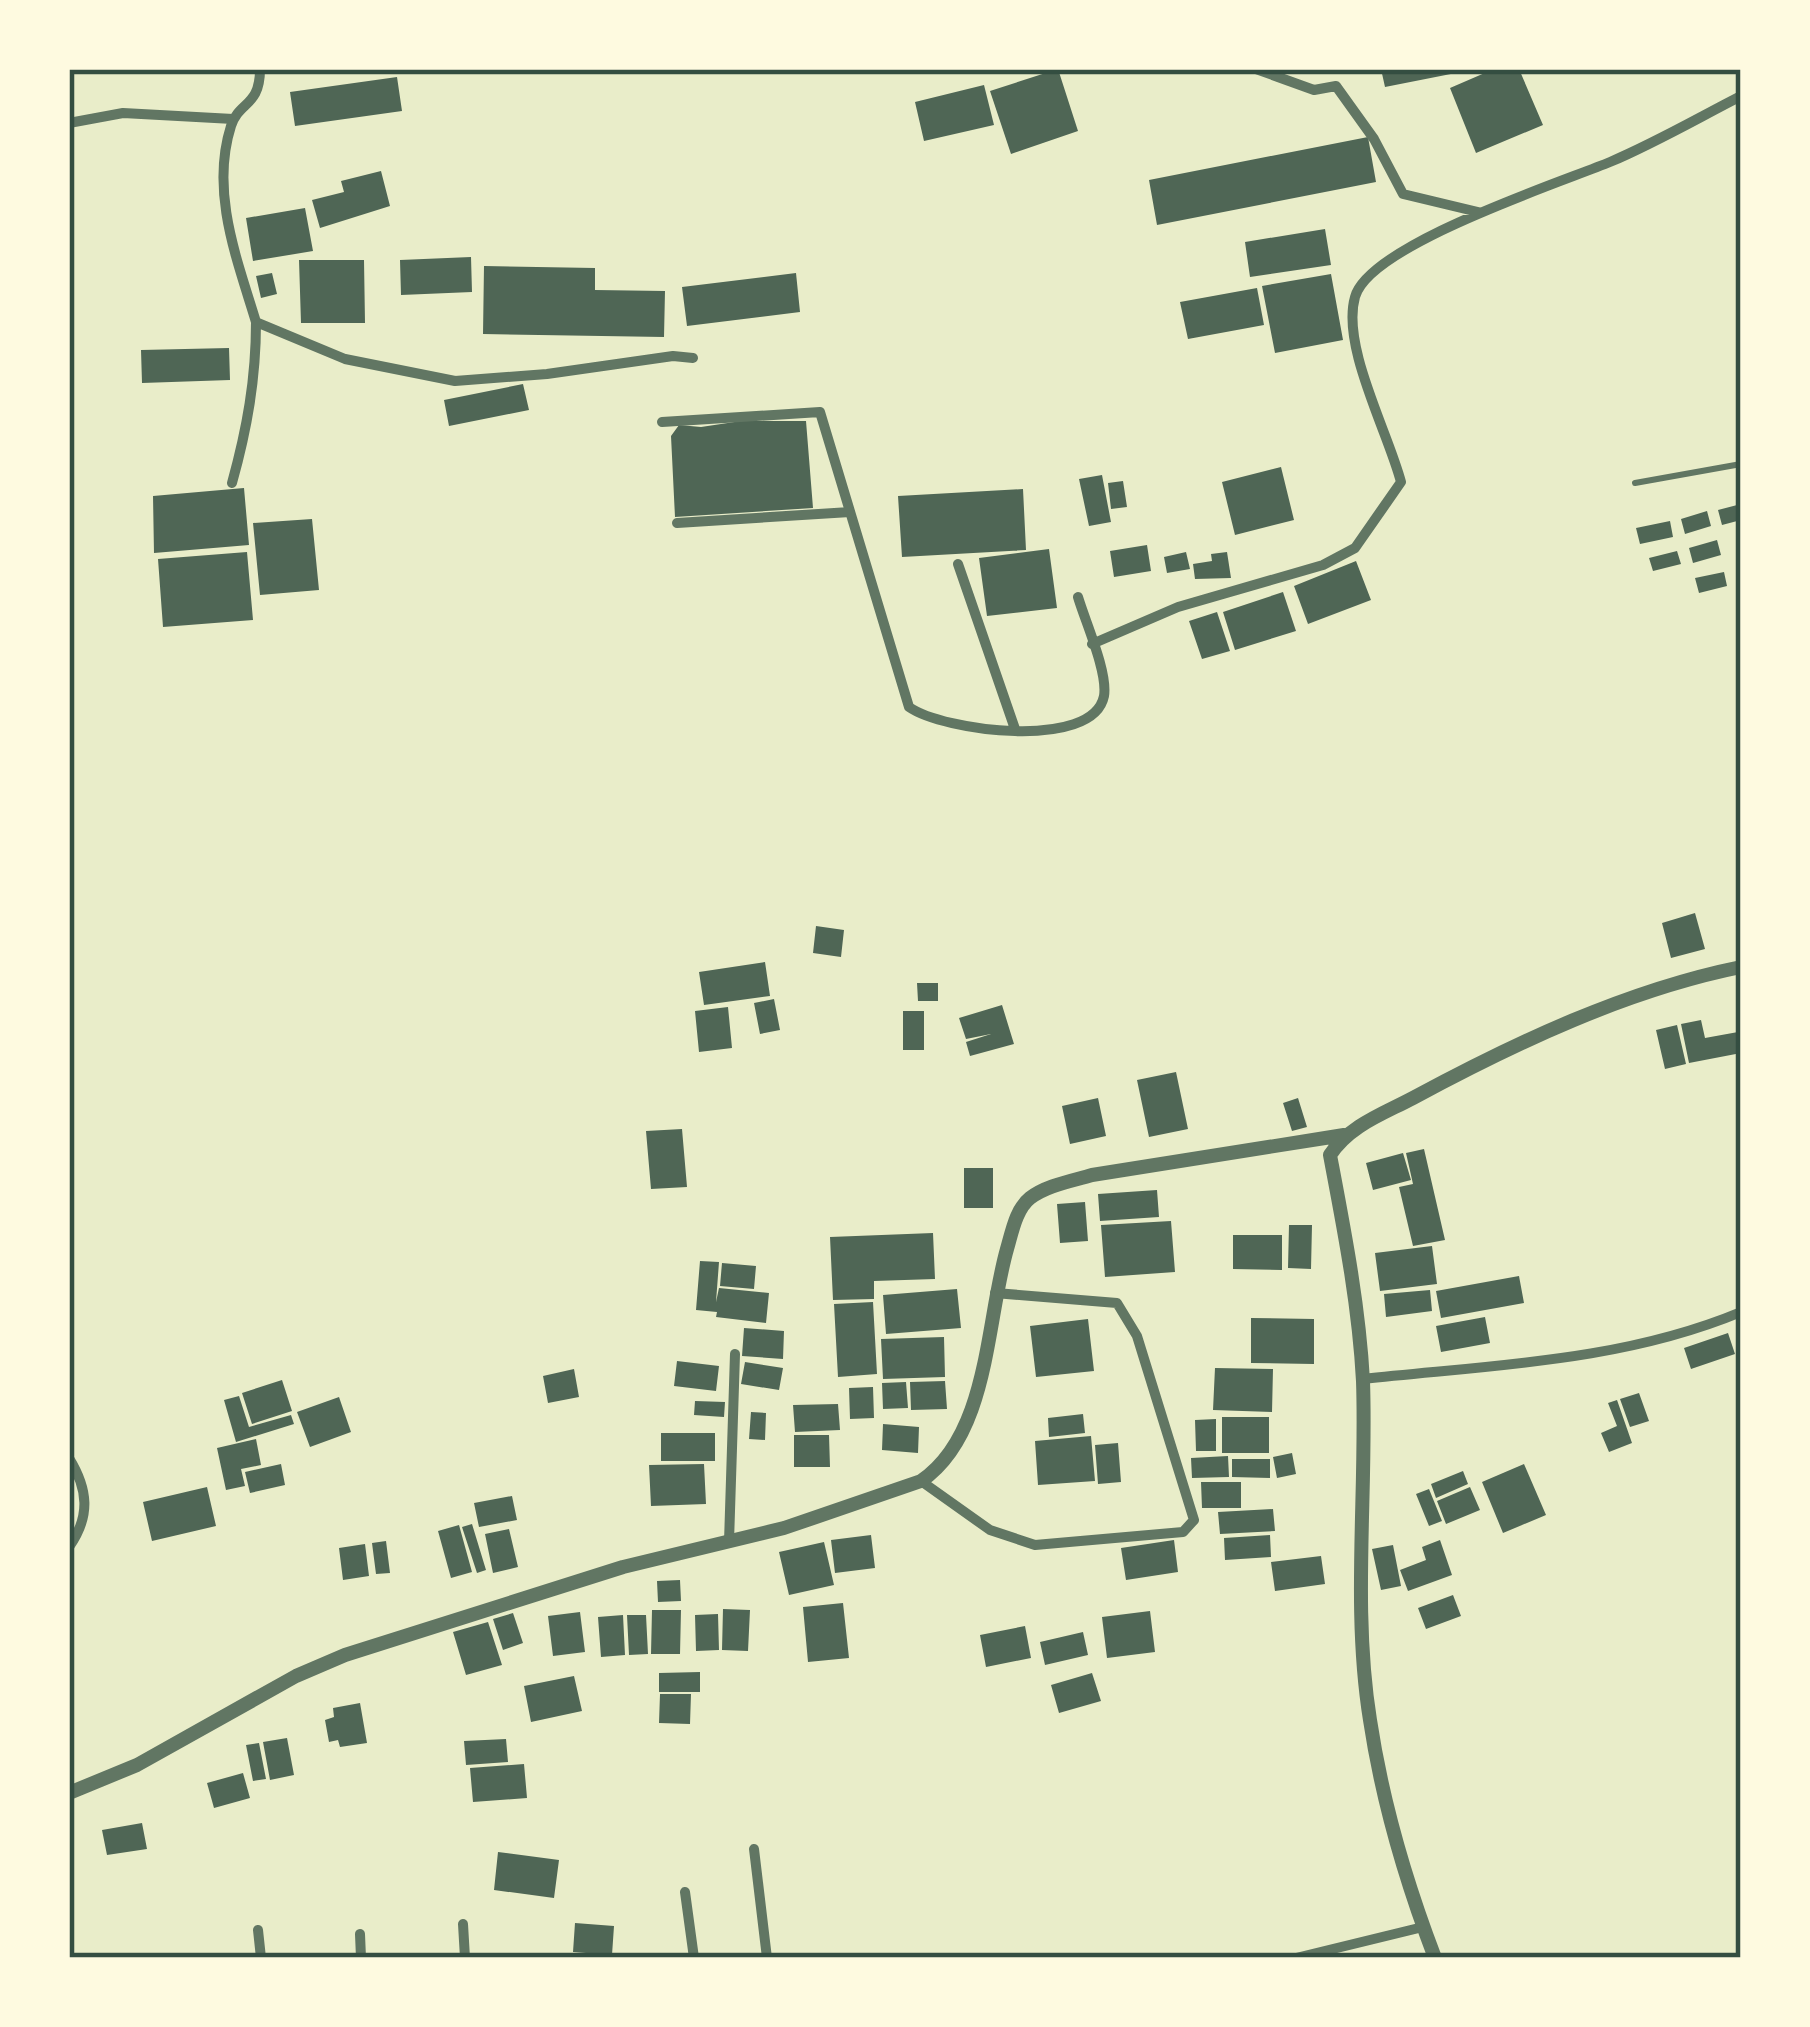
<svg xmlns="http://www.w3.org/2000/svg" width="1810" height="2027" font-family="Lato,sans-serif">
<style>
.building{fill:#4f6655}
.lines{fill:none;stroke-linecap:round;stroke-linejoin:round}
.service{stroke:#617663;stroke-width:6}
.minor{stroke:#617663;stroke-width:10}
.tertiary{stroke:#617663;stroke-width:14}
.neatline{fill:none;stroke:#344e41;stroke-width:4.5}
</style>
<rect width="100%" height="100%" fill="#e9edc9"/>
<path class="building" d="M1058 69 1078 131 1011 154 990 91Z
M1381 69H1466V71L1385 87Z
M1494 69H1519L1543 125 1476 153 1450 88Z
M397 77 402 111 295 126 290 92Z
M984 85 994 125 924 141 915 102Z
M1368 137 1376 182 1157 225 1149 180Z
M381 171 390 206 320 228 312 200 344 192 341 181Z
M305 208 313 251 253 261 246 218Z
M1325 229 1331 265 1250 277 1245 242Z
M471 257 472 292 401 295 400 260Z
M299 260H364L365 323H301Z
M484 266 595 268V290L665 291 664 337 483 334Z
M272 273 277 294 261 298 256 276Z
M796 273 800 312 687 326 682 287Z
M1331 274 1343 340 1275 353 1262 286Z
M1257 288 1264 325 1188 339 1180 302Z
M229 348 230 380 142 383 141 350Z
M523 384 529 410 449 426 444 400Z
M741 421H806L813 508 675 517 671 436 679 425 701 427Z
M1281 467 1294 520 1235 535 1222 482Z
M1102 475 1111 522 1089 526 1079 479Z
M1123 481 1127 507 1111 509 1108 483Z
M244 488 249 545 154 553 153 496Z
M1023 489 1026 550 902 557 898 496Z
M1741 504V520L1722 525 1718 510Z
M1707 511 1711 526 1685 534 1681 519Z
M312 519 319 590 260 595 253 523Z
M1670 521 1673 537 1640 544 1636 528Z
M1717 540 1721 555 1693 563 1689 548Z
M1147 545 1151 571 1114 577 1110 551Z
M1049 549 1057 608 987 616 979 558Z
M1677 551 1681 564 1653 571 1649 558Z
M247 552 253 620 163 627 158 559Z
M1186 552 1190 569 1167 573 1164 557Z
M1227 552 1231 578 1195 579 1193 564 1212 561 1211 554Z
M1356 561 1371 600 1308 624 1294 586Z
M1724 572 1727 586 1699 593 1695 578Z
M1283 592 1296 631 1235 650 1223 612Z
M1217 612 1230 651 1202 659 1189 621Z
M1695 913 1705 949 1671 958 1662 923Z
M816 926 844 930 841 957 813 953Z
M765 962 770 996 704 1005 699 972Z
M917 983H938V1001H918Z
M774 999 780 1030 760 1034 754 1003Z
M1002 1005 1014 1044 970 1056 966 1042 991 1034 966 1039 959 1018Z
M728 1007 732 1048 699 1052 695 1011Z
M903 1011H924V1050H903Z
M1701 1020 1705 1038 1738 1032 1741 1053 1689 1063 1681 1024Z
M1677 1025 1686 1064 1665 1069 1656 1030Z
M1176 1072 1188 1129 1149 1137 1137 1080Z
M1098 1098 1106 1136 1070 1144 1062 1106Z
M1298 1098 1307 1127 1292 1131 1283 1103Z
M682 1129 687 1187 651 1189 646 1131Z
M1424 1149 1445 1240 1413 1246 1399 1187 1413 1184 1406 1153Z
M1403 1153 1411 1180 1373 1190 1366 1163Z
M964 1168H993V1208H964Z
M1157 1190 1159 1217 1100 1221 1098 1194Z
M1085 1202 1088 1241 1060 1243 1057 1204Z
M1171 1221 1175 1272 1105 1277 1101 1225Z
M1289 1225H1312L1311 1269 1288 1268Z
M933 1233 935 1279 874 1281V1299L833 1300 830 1237Z
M1233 1235H1282V1270L1233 1269Z
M1432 1246 1437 1284 1380 1291 1375 1253Z
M700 1261 719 1262 716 1302 719 1288 769 1293 766 1323 716 1317 717 1312 696 1310Z
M722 1263 756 1266 754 1289 720 1286Z
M1519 1276 1524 1303 1441 1318 1436 1291Z
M957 1289 961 1328 886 1334 883 1295Z
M1430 1290 1432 1311 1386 1317 1384 1294Z
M873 1302 877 1374 838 1377 834 1304Z
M1485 1317 1490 1343 1441 1352 1436 1326Z
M1251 1318 1314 1319V1364L1251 1363Z
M1088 1319 1094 1371 1036 1377 1030 1326Z
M744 1328 784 1331 783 1359 742 1356Z
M1728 1333 1735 1354 1691 1369 1684 1348Z
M944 1337 945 1377 883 1379 881 1339Z
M677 1361 719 1366 716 1391 674 1386Z
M745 1362 783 1368 779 1390 741 1384Z
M1215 1368 1273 1369 1272 1412 1213 1410Z
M574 1369 579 1397 548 1403 543 1376Z
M282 1380 292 1411 252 1424 242 1393Z
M945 1381 947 1409 911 1410 910 1382Z
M906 1382 908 1408 883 1409 882 1383Z
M873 1387 874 1418 850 1419 849 1388Z
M1639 1393 1649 1421 1630 1427 1620 1399Z
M239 1396 249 1427 291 1415 294 1424 236 1442 224 1400Z
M339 1397 351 1432 310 1447 297 1412Z
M1617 1400 1632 1443 1609 1452 1601 1433 1617 1426 1608 1403Z
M695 1401 725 1402 724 1417 694 1415Z
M838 1404 840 1430 795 1432 793 1405Z
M751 1412 766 1413 765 1440 749 1439Z
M1083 1414 1085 1433 1049 1437 1048 1418Z
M1222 1417H1269V1453H1222Z
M1216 1419V1451H1196L1195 1420Z
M883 1424 919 1427 918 1453 882 1450Z
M661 1433H715V1461H661Z
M794 1435H829L830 1467H794Z
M1091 1436 1095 1481 1038 1485 1035 1441Z
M256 1439 261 1465 241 1469 245 1486 226 1490 217 1448Z
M1118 1443 1121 1482 1098 1484 1095 1445Z
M1292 1453 1296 1474 1277 1478 1273 1457Z
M1228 1456 1229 1477 1192 1478 1191 1458Z
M1232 1459H1270V1478L1232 1477Z
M281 1464 285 1485 250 1493 245 1472Z
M704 1464 706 1504 651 1506 649 1465Z
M1524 1464 1546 1515 1503 1533 1482 1482Z
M1463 1471 1468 1484 1436 1498 1431 1484Z
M1201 1482H1241V1508H1202Z
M207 1487 216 1526 152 1541 143 1502Z
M1470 1487 1480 1510 1446 1524 1437 1501Z
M1429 1489 1442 1521 1429 1526 1416 1494Z
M512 1496 517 1520 479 1527 474 1503Z
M1273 1509 1275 1531 1220 1534 1218 1512Z
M472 1524 486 1570 477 1573 462 1527Z
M459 1525 472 1572 451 1578 438 1531Z
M509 1529 518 1567 493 1573 485 1534Z
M871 1535 875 1568 835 1573 831 1540Z
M1270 1535 1271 1557 1225 1560 1224 1538Z
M1174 1540 1178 1572 1126 1580 1121 1548Z
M1440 1540 1452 1575 1408 1591 1400 1570 1426 1560 1422 1547Z
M386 1541 390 1573 376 1574 372 1543Z
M824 1542 834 1585 789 1595 779 1552Z
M365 1544 369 1576 343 1580 339 1548Z
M1393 1545 1401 1586 1381 1590 1372 1549Z
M1321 1556 1325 1584 1275 1591 1271 1562Z
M680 1580 681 1601 658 1602 657 1581Z
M1453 1595 1461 1616 1426 1629 1418 1608Z
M843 1603 849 1658 808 1662 803 1607Z
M723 1609 750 1610 748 1651 722 1650Z
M652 1610H681L680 1654H651Z
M1150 1611 1155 1652 1107 1658 1102 1617Z
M580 1612 585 1652 553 1656 548 1616Z
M513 1613 523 1643 503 1650 493 1619Z
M718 1614 719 1650 696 1651 695 1615Z
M623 1615 625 1655 601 1657 598 1617Z
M627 1615H646L648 1654 629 1655Z
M488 1622 502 1665 466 1675 453 1632Z
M1025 1626 1031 1658 986 1667 980 1635Z
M1083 1632 1088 1655 1045 1665 1040 1642Z
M700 1672V1692H659V1673Z
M1092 1673 1101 1701 1059 1713 1051 1685Z
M574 1676 582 1711 531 1722 524 1686Z
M660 1694H691L690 1724 659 1723Z
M360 1703 367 1743 340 1747 338 1740 329 1742 325 1720 334 1717 333 1708Z
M287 1738 294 1775 270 1780 263 1742Z
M506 1739 508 1762 466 1765 464 1741Z
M259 1743 266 1779 253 1781 246 1745Z
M524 1764 527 1798 473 1802 470 1768Z
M243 1773 250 1798 214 1808 207 1783Z
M142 1823 147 1849 107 1855 102 1830Z
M498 1852 559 1860 554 1898 494 1890Z
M575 1923 614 1926 612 1955 573 1952Z"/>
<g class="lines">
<path class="service" d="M1635 483 1741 464"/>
<path class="minor" d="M260 69C260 107 239 101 231 126 210 192 237 259 256 322L345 359 455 381 547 374 673 356 693 358
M1256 69 1314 90 1336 86 1374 139 1403 194 1478 212
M69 123 123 113 233 119
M662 422 820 412 909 707C943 731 1093 751 1104 696 1108 672 1085 621 1078 597
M232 483C247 429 256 379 256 322
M677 523 850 512
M958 564 1015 729
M1092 644 1178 607 1323 565 1355 548 1401 482C1388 432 1341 346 1355 297 1369 245 1559 183 1610 162 1655 143 1698 118 1741 96
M1363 1379C1490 1365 1621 1362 1741 1312
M69 1458C88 1489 91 1516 69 1547
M921 1481 990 1530 1035 1545 1183 1532 1194 1520 1137 1336 1117 1303 995 1293
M729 1542 735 1354
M754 1849 767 1958
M685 1892 694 1958
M463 1924 465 1958
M258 1930 261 1958
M360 1934 361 1958
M1296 1958 1423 1927"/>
<path class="tertiary" d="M69 1793 137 1765 296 1676 345 1655 623 1567 784 1528 921 1481C989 1435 986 1322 1007 1249 1012 1232 1016 1209 1030 1198 1047 1185 1072 1181 1092 1175L1344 1135
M1435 1958C1406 1882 1382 1800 1370 1720 1352 1608 1367 1493 1363 1381 1359 1305 1344 1229 1330 1155 1350 1125 1383 1114 1413 1098 1515 1043 1627 990 1741 967"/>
</g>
<rect width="1810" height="2027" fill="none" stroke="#fefae0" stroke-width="144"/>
<rect x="72" y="72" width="1666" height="1883" class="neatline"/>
</svg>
